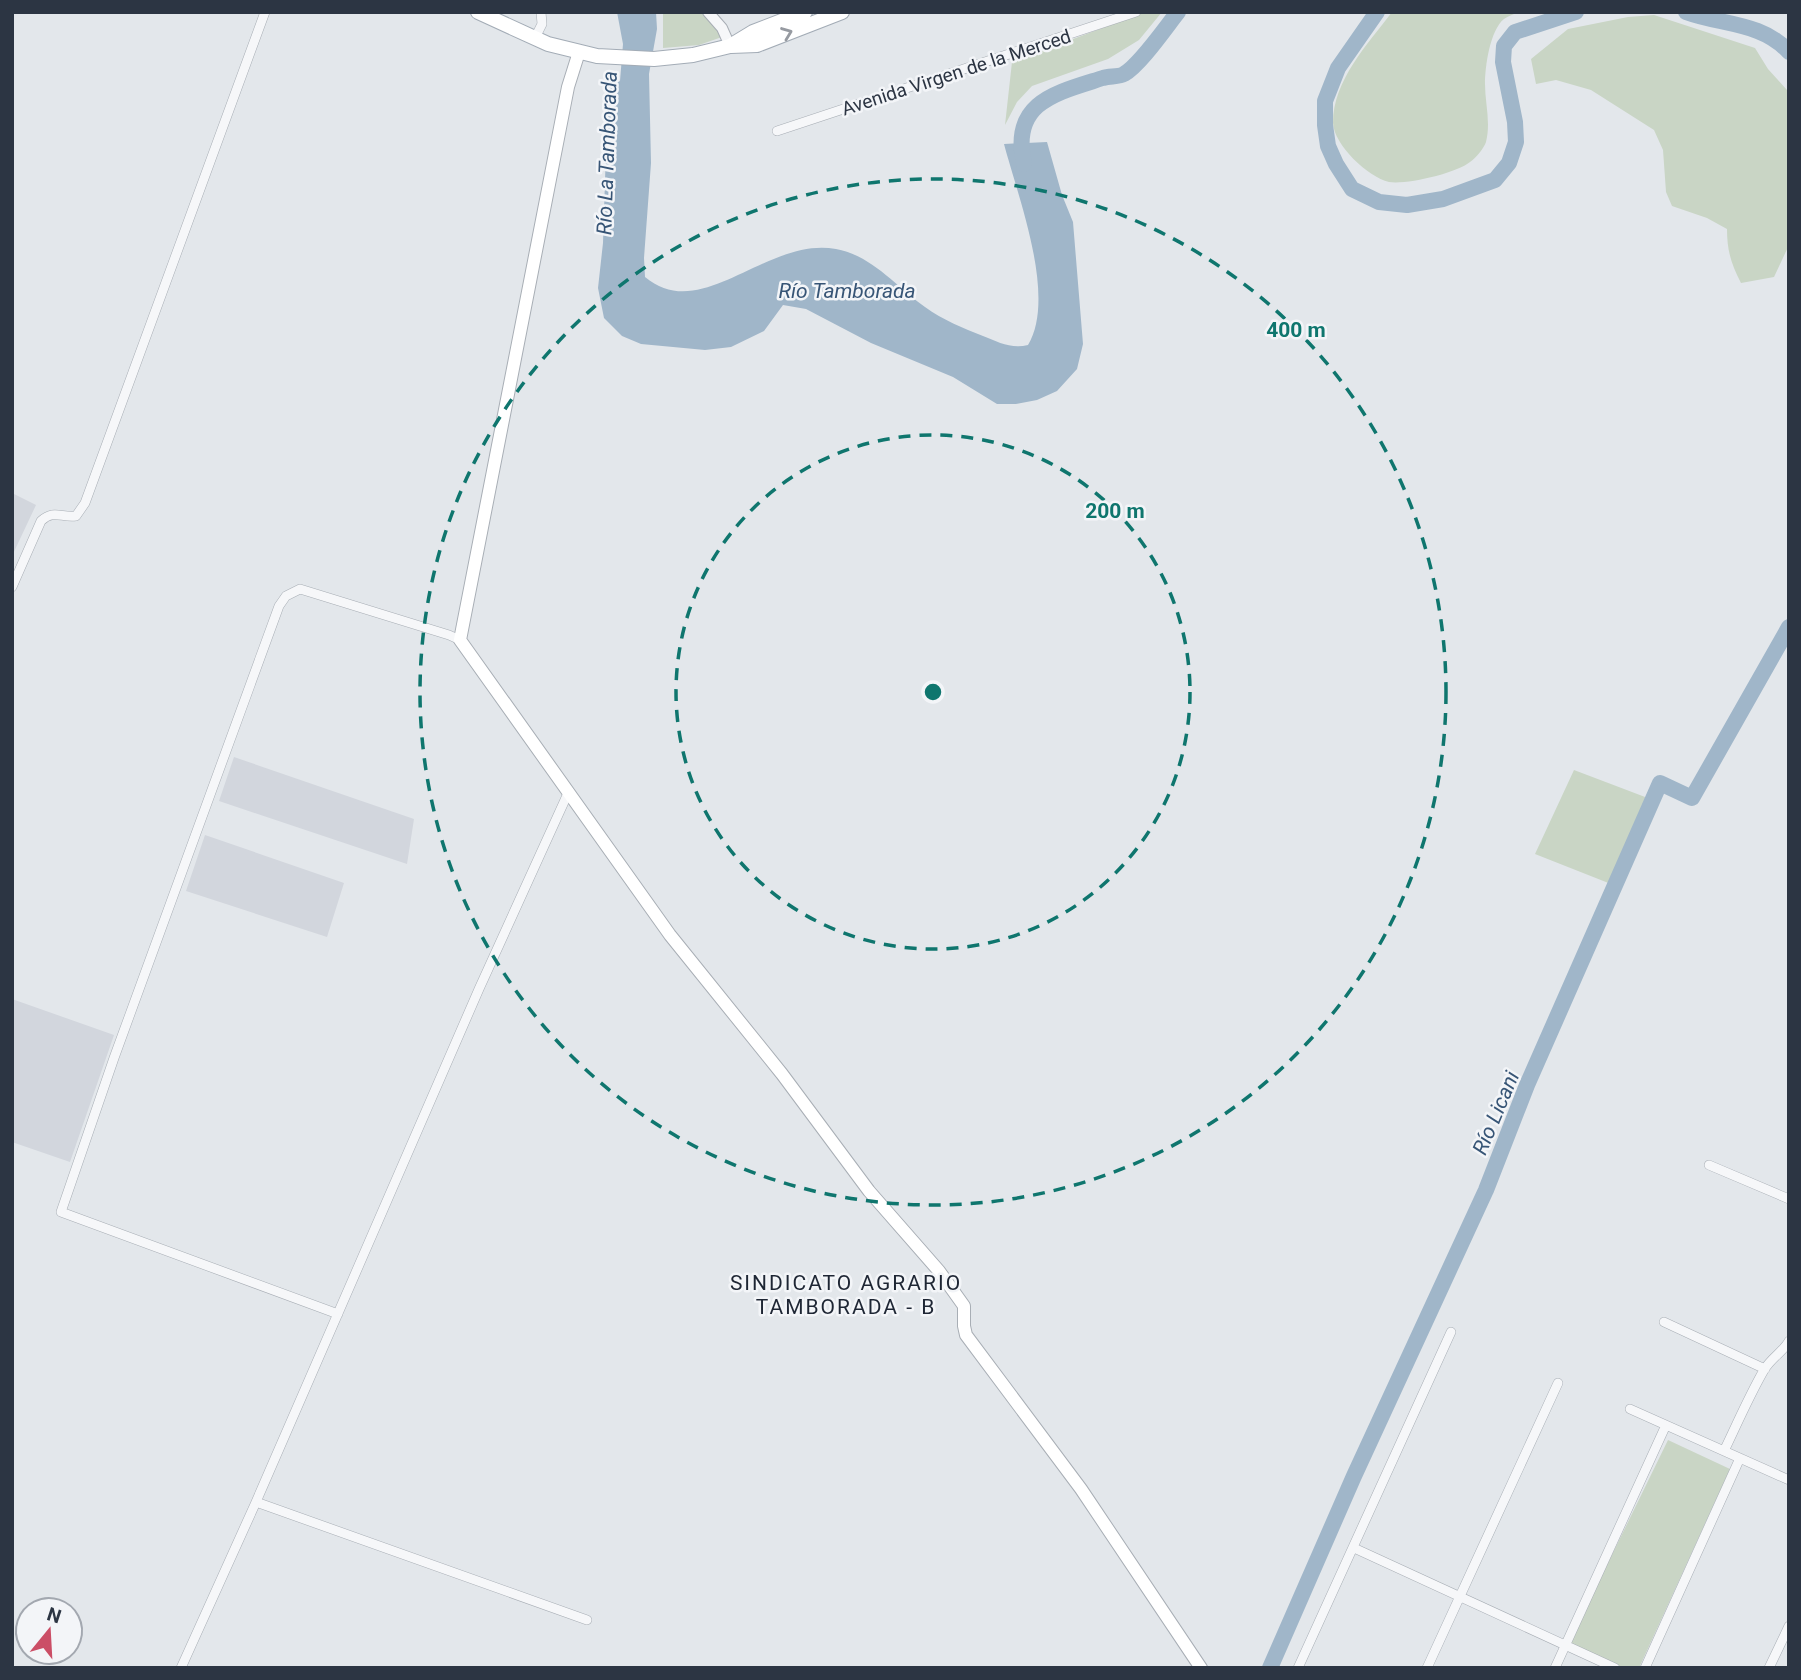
<svg xmlns="http://www.w3.org/2000/svg" width="1801" height="1680" font-family="Roboto,sans-serif">
<style>
.built{fill:#d2d6dd}
.green{fill:#c9d5c5}
.water{fill:#a0b6c9}
.lines{fill:none;stroke-linecap:round;stroke-linejoin:round}
.river{stroke:#a0b6c9;stroke-width:16}
.minor-casing{stroke:#a8aeb5;stroke-width:10}
.tertiary-casing{stroke:#a8aeb5;stroke-width:12}
.secondary-casing{stroke:#a8aeb5;stroke-width:14}
.primary-casing{stroke:#a3acb6;stroke-width:16}
.minor{stroke:#f6f7f9;stroke-width:9}
.tertiary{stroke:#f6f7f9;stroke-width:10}
.secondary{stroke:#fff;stroke-width:12}
.primary{stroke:#fff;stroke-width:14}
.oneway{stroke:#969aa1}
.ring{fill:none;stroke:#0f766e;stroke-width:3.5;stroke-dasharray:12 9}
.labels{text-anchor:middle;stroke-width:5;stroke-linejoin:round;paint-order:stroke}
.street-label{font-size:19px;fill:#2c3543;stroke:#f3f5f8}
.water-label{font-size:21px;font-style:italic;fill:#375576;stroke:#f3f5f8}
.neighbourhood-label{font-size:21px;letter-spacing:2px;fill:#1e2634;stroke:#f3f5f8}
.centre{fill:#0f766e;stroke:#f3f5f8;stroke-width:3.5}
.ring-label{font-size:21px;text-anchor:middle;font-weight:bold;fill:#0f766e;stroke:#f3f5f8;stroke-width:5;stroke-linejoin:round;paint-order:stroke}
</style>
<rect width="100%" height="100%" fill="#e3e7eb"/>
<path class="built" d="M12 493 36 505 12 556Z
M234 757 414 819 407 864 219 801Z
M205 835 344 883 327 937 186 891Z
M12 999 114 1035 70 1162 12 1142Z"/>
<path class="green" d="M663 12H703L718 28 722 37 699 45 663 48Z
M1145 12H1162L1139 40 1108 59 1032 86 1017 102 1005 125 1012 62Z
M1392 12H1519C1514 14 1508 16 1504 19 1490 30 1485 67 1485 84 1485 103 1491 122 1486 142 1484 148 1476 158 1470 162 1457 173 1406 185 1389 182 1368 177 1334 145 1333 123 1333 80 1368 44 1392 12Z
M1654 15 1755 48 1768 69 1787 90 1789 245 1774 277 1741 283C1731 264 1727 250 1727 229L1707 218 1672 206 1666 192 1663 150 1654 130 1591 90 1556 80 1536 84 1531 59 1568 29 1628 17Z
M1574 770 1653 800 1616 886 1535 854Z
M1668 1440 1730 1469 1639 1668H1624L1569 1643Z"/>
<path class="water" d="M617 12H656L657 29 649 74 651 163 644 258 645 277C702 325 767 236 836 249 871 255 897 287 925 307 943 320 963 328 983 336 998 342 1011 349 1028 345 1057 297 1018 197 1004 144L1047 142 1062 195 1073 222 1083 344 1077 369 1057 391 1037 400 1016 404H997L953 377 871 343 806 309 783 305 764 331 731 347 705 350 641 344 622 336 604 318 598 288 603 243 608 87 620 81 623 44Z"/>
<g class="lines">
<path class="river" d="M1377 12 1338 68 1325 101V125L1328 146 1336 164 1352 189 1379 202 1407 205 1443 199 1495 180 1509 163 1516 142 1515 122 1503 62 1504 46 1515 32 1576 12
M1686 12C1721 25 1762 22 1789 52
M1024 164C1010 102 1056 93 1103 78 1110 76 1119 77 1124 74 1140 65 1166 27 1178 12
M1270 1668 1354 1476 1486 1190 1527 1085 1660 783 1692 798 1789 627"/>
<defs>
<path id="minor" d="M535 38 542 24 541 12
M777 131 1136 12
M12 587 41 521C54 509 61 518 76 516L85 503 265 12
M1709 1165 1789 1199
M338 1314 61 1212 114 1058 279 606 286 596 300 589 449 635 460 640
M1664 1322 1765 1369
M1630 1409 1789 1480
M1724 1451C1737 1424 1749 1396 1764 1370 1771 1358 1784 1351 1789 1341
M256 1502 587 1620
M1354 1548 1615 1668
M181 1668 256 1502 479 989 569 791
M1298 1668 1451 1332
M1427 1668 1558 1383
M1555 1668 1666 1425
M1645 1668 1740 1458
M1769 1668 1789 1626"/>
<path id="tertiary" d="M708 12 722 28 730 46"/>
<path id="secondary" d="M579 52 568 87 460 640 670 935 782 1074 869 1191 939 1271 964 1306V1326L966 1335 1081 1489 1201 1668"/>
<path id="primary" d="M478 12 548 44 597 56 654 59 693 55 730 46 753 32 805 12
M731 46 757 45 842 12"/>
</defs>
<use href="#minor" class="minor-casing"/>
<use href="#tertiary" class="tertiary-casing"/>
<use href="#secondary" class="secondary-casing"/>
<use href="#primary" class="primary-casing"/>
<use href="#minor" class="minor"/>
<use href="#tertiary" class="tertiary"/>
<use href="#secondary" class="secondary"/>
<use href="#primary" class="primary"/>
</g>
<defs><path id="oneway-chevron" d="M-2-3.5L2.5 0L-2 3.5" fill="none" stroke-width="1.6" stroke-linecap="round" stroke-linejoin="round" transform="scale(1.75)"/></defs>
<use class="oneway" href="#oneway-chevron" transform="translate(787 33) rotate(-21)"/>
<g class="ring">
<circle cx="933" cy="692" r="257"/>
<circle cx="933" cy="692" r="513"/>
</g>
<g class="labels">
<g class="street-label">
<text transform="translate(956 72) rotate(-18)" y="7">Avenida Virgen de la Merced</text>
</g>
<g class="water-label">
<text transform="translate(607 153) rotate(-88)" y="7">Río La Tamborada</text>
<text x="847" y="298">Río Tamborada</text>
<text transform="translate(1496 1113) rotate(-67)" y="7">Río Licani</text>
</g>
<g class="neighbourhood-label">
<text x="846" y="1290">SINDICATO AGRARIO<tspan x="846" dy="24">TAMBORADA - B</tspan></text>
</g>
</g>
<circle cx="933" cy="692" r="10" class="centre"/>
<g class="ring-label">
<text x="1296" y="337">400 m</text>
<text x="1115" y="518">200 m</text>
</g>
<rect width="1801" height="1680" fill="none" stroke="#2c3543" stroke-width="28"/>
<g transform="translate(49 1631) rotate(18)"><circle r="33" fill="#f3f5f8" stroke="#a3a8b0" stroke-width="2"/>
<path d="M0-5L12 26L0 18L-12 26Z" fill="#cb4e66"/>
<text y="-10" font-size="19" font-weight="bold" text-anchor="middle" fill="#2c3543">N</text>
</g>
</svg>
